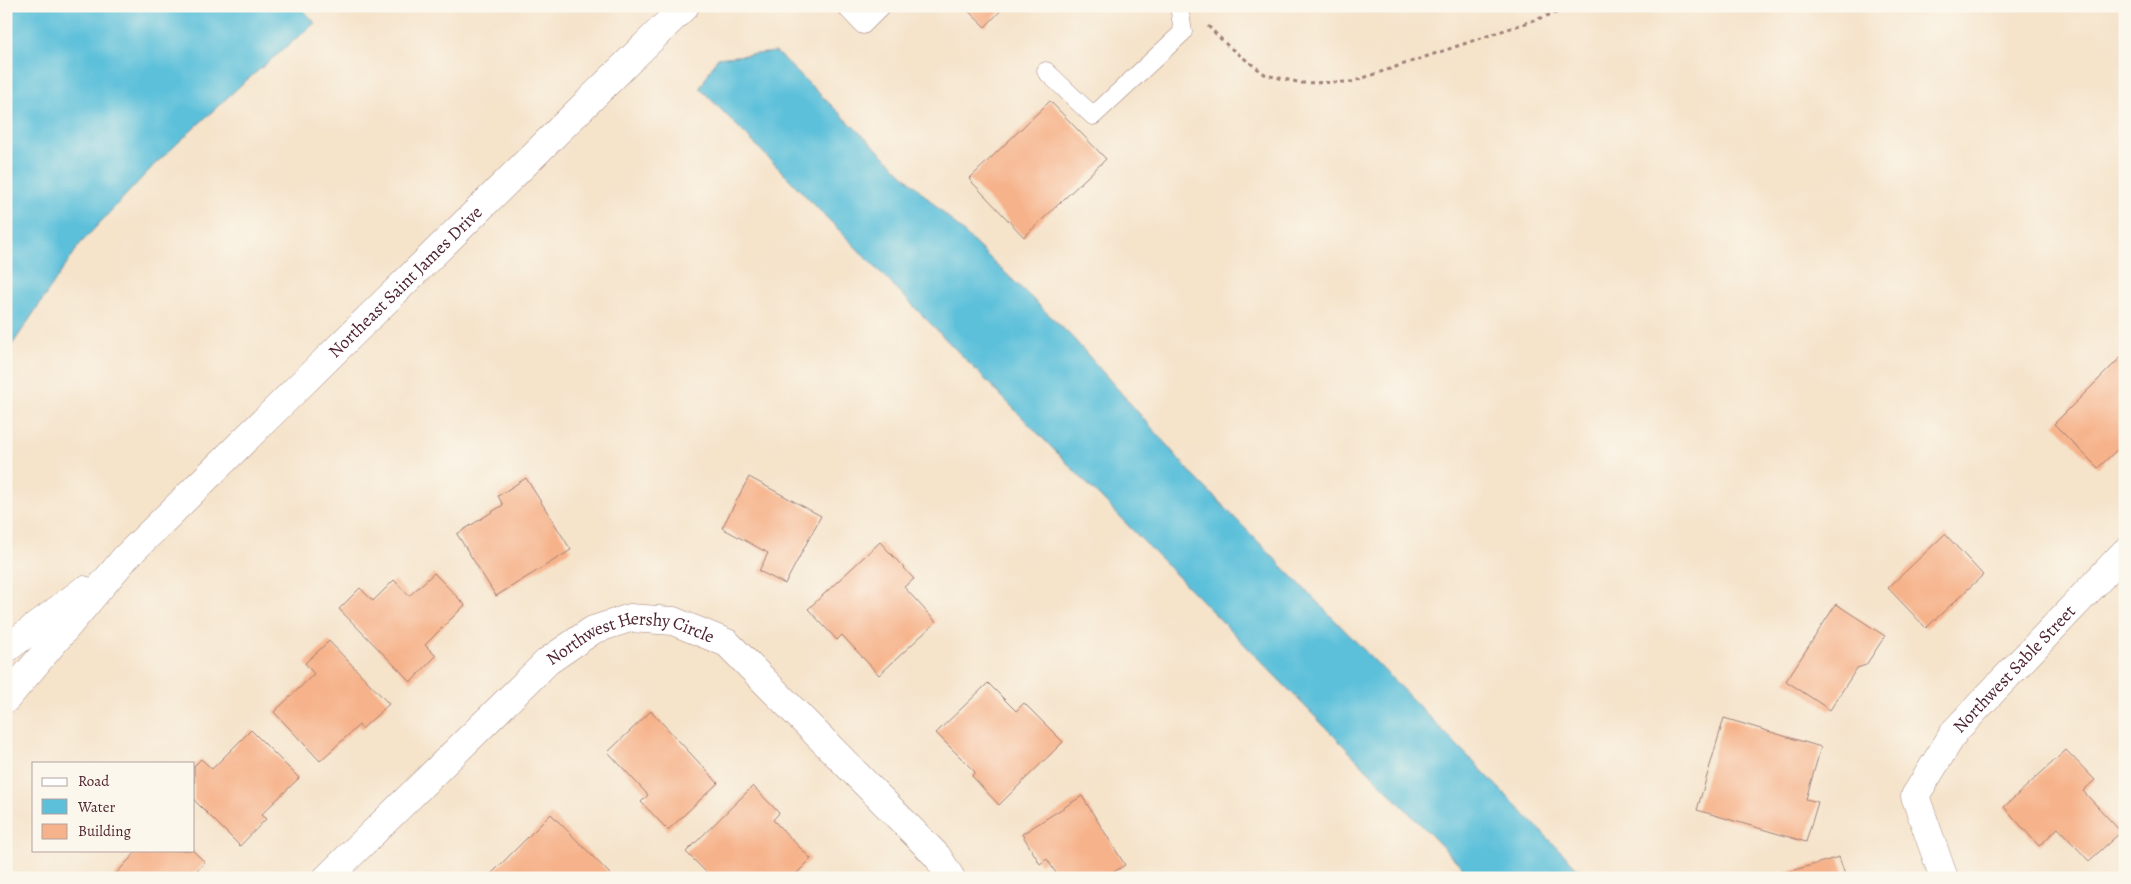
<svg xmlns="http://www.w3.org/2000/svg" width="2131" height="884" font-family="Alegreya,serif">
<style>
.water{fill:#5cc0da;stroke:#537082}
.building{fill:#f6b28a}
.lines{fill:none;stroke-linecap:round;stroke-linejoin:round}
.lane-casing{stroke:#a0817a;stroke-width:19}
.street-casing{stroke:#a0817a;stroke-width:29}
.secondary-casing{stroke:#a0817a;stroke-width:29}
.path{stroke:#a0817a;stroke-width:3;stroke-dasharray:4 4;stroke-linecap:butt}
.lane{stroke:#fff;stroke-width:18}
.street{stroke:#fff;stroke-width:28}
.secondary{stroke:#fff;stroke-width:28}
.labels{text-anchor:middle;stroke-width:5;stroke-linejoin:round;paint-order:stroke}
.street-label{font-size:18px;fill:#4a1f2b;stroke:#fbf7ec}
</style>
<rect width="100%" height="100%" fill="#fbf7ec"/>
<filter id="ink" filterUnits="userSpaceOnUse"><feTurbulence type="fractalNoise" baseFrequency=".02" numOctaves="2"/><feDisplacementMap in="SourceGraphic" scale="10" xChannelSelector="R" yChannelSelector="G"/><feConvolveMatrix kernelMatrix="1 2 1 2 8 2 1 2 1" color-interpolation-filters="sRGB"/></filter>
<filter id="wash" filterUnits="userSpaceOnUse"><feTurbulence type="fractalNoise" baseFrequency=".0096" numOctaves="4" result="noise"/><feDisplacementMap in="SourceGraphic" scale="20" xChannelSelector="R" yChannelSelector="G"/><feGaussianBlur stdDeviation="1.12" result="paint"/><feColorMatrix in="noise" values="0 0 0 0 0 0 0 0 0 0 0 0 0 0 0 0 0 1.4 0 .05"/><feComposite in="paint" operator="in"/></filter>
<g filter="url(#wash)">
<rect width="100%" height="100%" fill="#f5e3ca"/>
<path class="water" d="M6 6H300L315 23 242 84 154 165 80 244 6 354Z
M776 52 1072 337 1193 475 1587 878H1473L700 88 717 58Z"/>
<g id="blocks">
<path class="building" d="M963 6H1005L985 27Z
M1050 101 1106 159 1024 237 969 179Z
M2121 357 2125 361V442L2098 468 2054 424Z
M749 477 821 516 785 584 759 571 768 553 722 528Z
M526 478 571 550 496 596 457 534 503 505 498 496Z
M1945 534 1983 575 1926 628 1888 588Z
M880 542 914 579 904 587 936 622 879 675 842 635 837 640 808 609Z
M434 573 465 605 425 645 436 656 411 682 339 609 360 588 373 601 394 580 409 596Z
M1836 604 1885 636 1866 665 1857 668 1830 710 1786 681Z
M329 641 389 704 362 729 359 725 320 761 274 712 314 674 305 663Z
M988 683 1016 711 1024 703 1063 742 999 805 972 776 975 772 936 733Z
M651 711 718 783 668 830 641 802 648 795 608 752Z
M1724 718 1821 747 1806 799 1818 802 1806 842 1697 810Z
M251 730 299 778 261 815 266 819 240 846 194 800V766L201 759 212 769Z
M2066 750 2095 780 2083 791 2121 832 2089 861 2058 828 2039 846 2004 807Z
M753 786 779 813 773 820 811 859 792 878H712L686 852Z
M1082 796 1125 865 1104 878H1059L1047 859 1040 864 1022 834Z
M551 814 614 878H487Z
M138 850H192L205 862 190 878H112Z
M1839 857 1846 878H1771V877Z"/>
</g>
</g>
<g filter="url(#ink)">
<use href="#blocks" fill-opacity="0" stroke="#a0817a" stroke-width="1"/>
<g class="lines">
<defs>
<path id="lane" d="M845 6 863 25 882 6
M1046 71 1093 116 1183 32 1179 6"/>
<g id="street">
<path id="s1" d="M327 878 548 661 593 630 630 618 673 621 727 643 937 856 951 878"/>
<path id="s2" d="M1944 878 1915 796 1955 731 2125 552"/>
</g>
<g id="secondary">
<path d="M6 649 84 590"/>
<path id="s3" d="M6 699 125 558 685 6"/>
</g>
</defs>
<use href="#lane" class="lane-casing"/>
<use href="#street" class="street-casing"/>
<use href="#secondary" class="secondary-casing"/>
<path class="path" d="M1208 26 1229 47 1266 75 1302 83 1351 82 1576 6"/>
<use href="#lane" class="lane"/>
<use href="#street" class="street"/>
<use href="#secondary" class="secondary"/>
</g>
</g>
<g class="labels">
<g class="street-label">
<text dy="6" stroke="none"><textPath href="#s3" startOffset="578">Northeast Saint James Drive</textPath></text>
<text dy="6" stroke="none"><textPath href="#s1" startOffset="400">Northwest Hershy Circle</textPath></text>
<text dy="6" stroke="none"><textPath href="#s2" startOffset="249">Northwest Sable Street</textPath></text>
</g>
</g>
<rect width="2131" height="884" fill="none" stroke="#fbf7ec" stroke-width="25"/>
<rect x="32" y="762" width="162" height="90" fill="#fbf7ec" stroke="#b4a19f"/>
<rect x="42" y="778" width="25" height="8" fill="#ffffff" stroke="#b4a19f"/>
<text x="78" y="786" font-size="15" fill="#4a1f2b">Road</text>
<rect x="42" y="799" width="25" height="15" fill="#5cc0da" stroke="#b4a19f"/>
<text x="78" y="812" font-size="15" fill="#4a1f2b">Water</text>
<rect x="42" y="824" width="25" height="15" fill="#f6b28a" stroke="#b4a19f"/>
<text x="78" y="836" font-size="15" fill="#4a1f2b">Building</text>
</svg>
